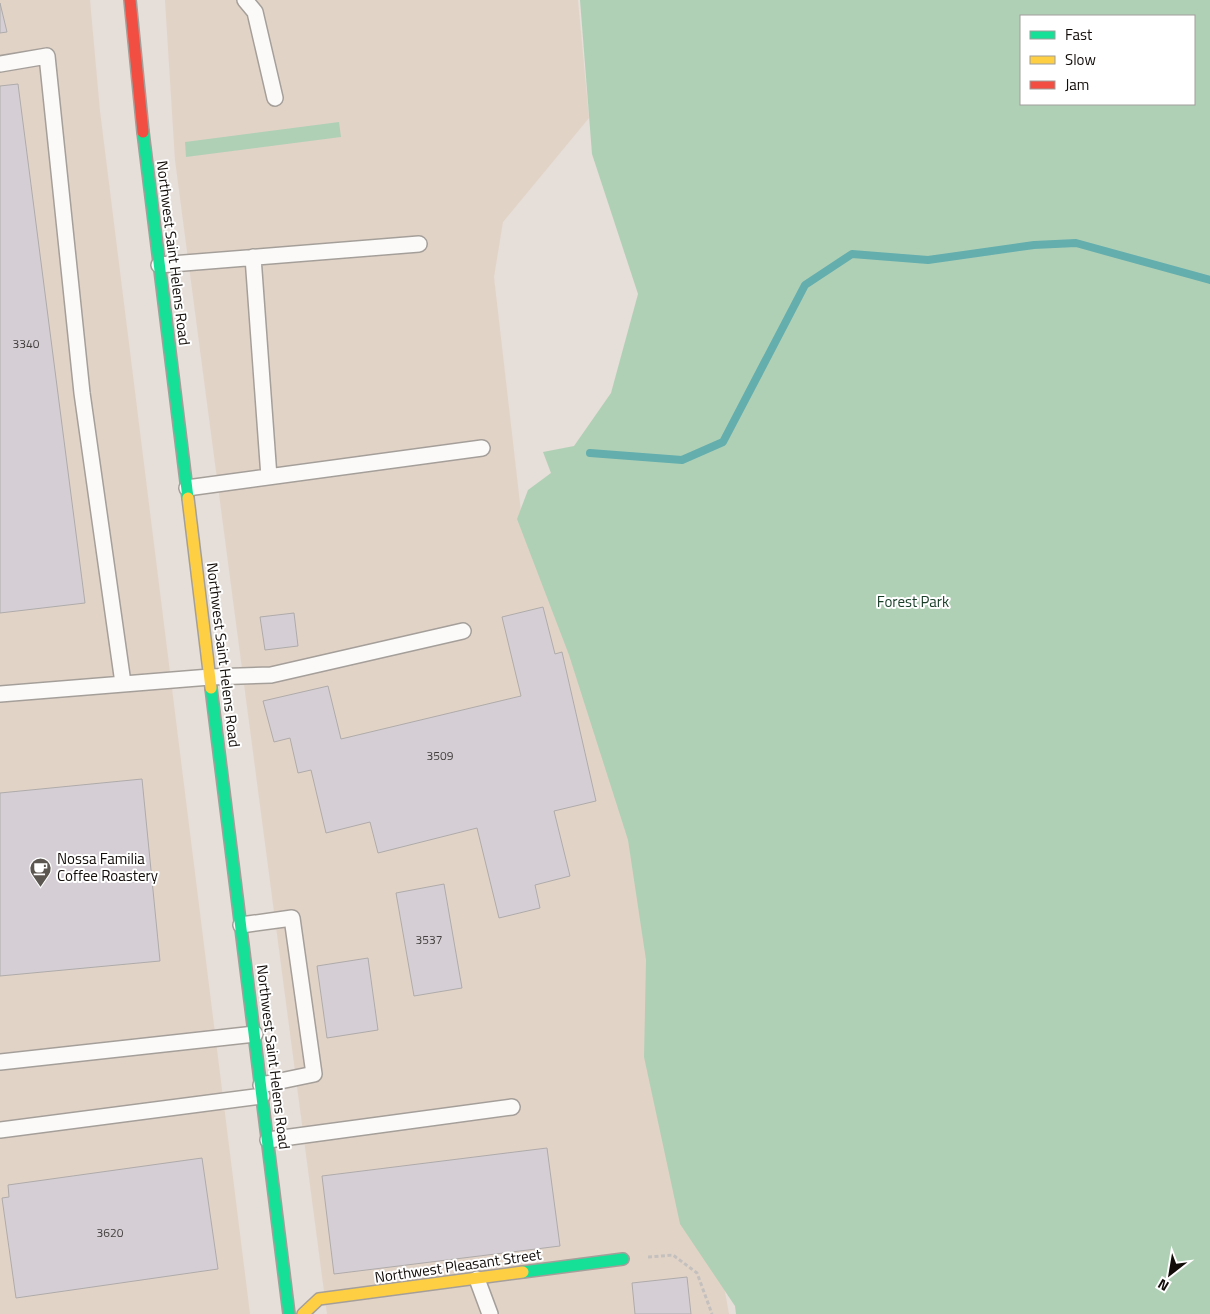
<svg xmlns="http://www.w3.org/2000/svg" width="1210" height="1314" font-family="'Titillium Web',sans-serif">
<style>
.built{fill:#e2d3c7}
.green{fill:#b0d0b6;fill-rule:evenodd}
.lines{fill:none;stroke-linecap:round;stroke-linejoin:round}
.stream{stroke:#64aeae;stroke-width:8}
.building{fill:#d5cfd5;stroke:#afabaa}
.lane-casing{stroke:#a59f9a;stroke-width:18}
.fast-casing{stroke:#a59f9a;stroke-width:14}
.slow-casing{stroke:#a59f9a;stroke-width:14}
.jam-casing{stroke:#a59f9a;stroke-width:14}
.path{stroke:#c4c0be;stroke-width:3;stroke-dasharray:4 2.5;stroke-linecap:butt}
.lane{stroke:#fbfaf9;stroke-width:15}
.fast{stroke:#16e098;stroke-width:11}
.slow{stroke:#ffcf43;stroke-width:11}
.jam{stroke:#f24e42;stroke-width:11}
.labels{text-anchor:middle;stroke-width:4;stroke-linejoin:round;paint-order:stroke}
.number-label{font-size:12px;fill:#443f3e}
.street-label{font-size:15px;fill:#110c08;stroke:#fff}
.park-label{font-size:15px;fill:#173d27;stroke:#fff}
.poi-label{font-size:15px;fill:#110c08;stroke:#fff;text-anchor:start}
</style>
<rect width="100%" height="100%" fill="#e6ded8"/>
<path class="built" d="M0 0H90L100 111 250 1314H0Z
M165 0H578L589 118 503 222 494 277 521 512 644 838 729 1314H327L175 160Z"/>
<path class="green" d="M580 0H1210V1314H736L735 1306 680 1224 644 1057 646 960 628 840 569 655 517 519 528 490 551 473 543 452 574 446 611 393 638 294 592 154ZM1021 16H1194V104H1021Z
M339 122 341 137 186 157 185 142Z"/>
<g class="lines">
<path class="stream" d="M590 453 682 460 723 442 805 285 852 254 928 260 1034 245 1076 243 1210 280"/>
</g>
<path class="building" d="M0 3 7 32 0 33Z
M18 84 85 603 0 613V86Z
M543 607 555 654 562 652 596 801 554 811 570 876 535 885 540 908 499 918 477 828 378 853 370 822 326 833 311 770 298 773 290 738 274 742 263 701 328 686 341 739 521 696 502 617Z
M294 613 298 646 265 650 260 617Z
M142 779 160 961 0 976V793Z
M444 884 462 988 414 996 396 893Z
M368 958 378 1030 327 1038 317 966Z
M547 1148 560 1246 334 1274 322 1176Z
M202 1158 218 1269 16 1298 2 1198 9 1197 8 1185Z
M687 1277 691 1314H635L632 1283Z"/>
<g class="lines">
<defs>
<path id="lane" d="M245 0 255 12 275 98
M0 64 47 56 82 393 123 683
M253 257 269 477
M159 265 419 244
M187 488 482 448
M0 694 210 677 271 675 463 631
M241 925 292 918 314 1074 261 1085
M0 1062 255 1034
M0 1130 262 1096
M268 1140 512 1107
M477 1279 490 1314"/>
<path id="fast" d="M143 132 188 498
M211 688 289 1314
M523 1272 623 1259"/>
<path id="slow" d="M188 498 211 688
M303 1314 319 1299 523 1272"/>
<path id="jam" d="M130 0 143 132"/>
</defs>
<use href="#lane" class="lane-casing"/>
<use href="#fast" class="fast-casing"/>
<use href="#slow" class="slow-casing"/>
<use href="#jam" class="jam-casing"/>
<path class="path" d="M648 1257 673 1255 697 1273 712 1314"/>
<use href="#lane" class="lane"/>
<use href="#fast" class="fast"/>
<use href="#slow" class="slow"/>
<use href="#jam" class="jam"/>
</g>
<defs>
<symbol id="cafe-pin" viewBox="-11 -11 22 30"><path d="M0 17L-7.5 6A9.5 9.5 0 1 1 7.5 6Z" fill="#5c5651" stroke="#fff"/><path d="M-5.5-4.5H6V0H3Q3 3.5 0 3.5H-2.5Q-5.5 3.5-5.5 0ZM3-3.2v2h1.7v-2ZM-6 4.5H4V6H-6Z" fill="#fff"/></symbol>
</defs>
<g fill-rule="evenodd">
<use href="#cafe-pin" x="28" y="856" width="25" height="34"/>
</g>
<g class="labels">
<g class="number-label">
<text x="26" y="348">3340</text>
<text x="440" y="760">3509</text>
<text x="429" y="944">3537</text>
<text x="110" y="1237">3620</text>
</g>
<g class="street-label">
<text transform="translate(173 253) rotate(83)" y="5">Northwest Saint Helens Road</text>
<text transform="translate(223 655) rotate(83)" y="5">Northwest Saint Helens Road</text>
<text transform="translate(273 1057) rotate(83)" y="5">Northwest Saint Helens Road</text>
<text transform="translate(458 1266) rotate(-8)" y="5">Northwest Pleasant Street</text>
</g>
<g class="park-label">
<text x="913" y="607">Forest Park</text>
</g>
<g class="poi-label">
<text x="57" y="864">Nossa Familia<tspan x="57" dy="17">Coffee Roastery</tspan></text>
</g>
</g>
<rect x="1020" y="15" width="175" height="90" fill="#ffffff" stroke="#a09e9c"/>
<rect x="1030" y="31" width="25" height="8" fill="#16e098" stroke="#a09e9c"/>
<text x="1065" y="40" font-size="15" fill="#110c08">Fast</text>
<rect x="1030" y="56" width="25" height="8" fill="#ffcf43" stroke="#a09e9c"/>
<text x="1065" y="65" font-size="15" fill="#110c08">Slow</text>
<rect x="1030" y="81" width="25" height="8" fill="#f24e42" stroke="#a09e9c"/>
<text x="1065" y="90" font-size="15" fill="#110c08">Jam</text>
<g transform="translate(1170 1274) rotate(211)" stroke="#ffffff" stroke-width="4" paint-order="stroke">
<path d="M0-4L9 19L0 12L-9 19Z" fill="#110c08"/>
<text y="-8" font-size="14" font-weight="bold" text-anchor="middle" fill="#110c08">N</text>
</g>
</svg>
